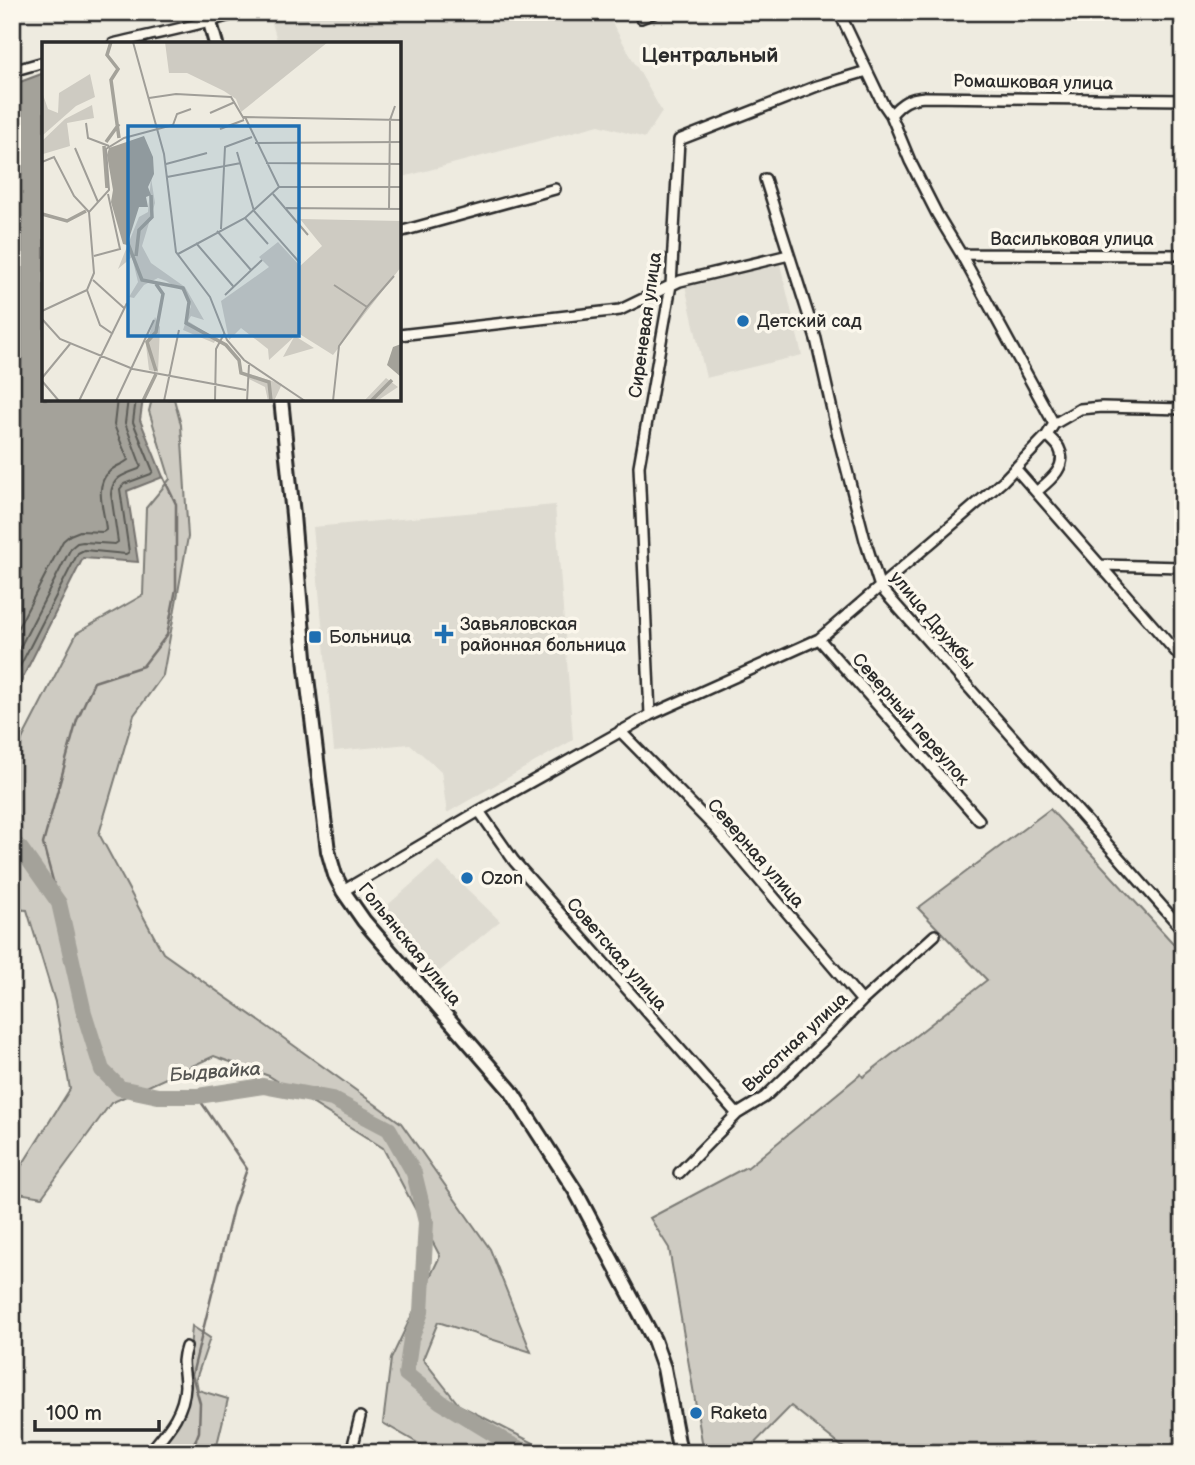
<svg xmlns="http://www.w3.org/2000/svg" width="1195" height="1465" font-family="'Balsamiq Sans',sans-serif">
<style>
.built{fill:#dedbd1}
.green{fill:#cecbc2;stroke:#7c7b76;stroke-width:2}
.water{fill:#a4a29a;stroke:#74726e;stroke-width:2}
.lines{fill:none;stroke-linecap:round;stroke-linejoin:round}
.shore{stroke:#5b5b57;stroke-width:2}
.stream{stroke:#74726e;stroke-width:2.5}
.river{stroke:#a4a29a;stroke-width:16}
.street-casing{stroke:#2b2b2b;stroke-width:14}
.secondary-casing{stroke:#2b2b2b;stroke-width:18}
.street{stroke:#fbf7ec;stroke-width:9}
.secondary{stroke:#fbf7ec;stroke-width:12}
.poi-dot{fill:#1f6fb2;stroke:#fbf7ec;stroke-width:2.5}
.labels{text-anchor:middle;stroke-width:7;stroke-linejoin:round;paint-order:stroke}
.street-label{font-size:18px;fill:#2b2b2b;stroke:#fbf7ec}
.poi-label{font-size:18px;fill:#2b2b2b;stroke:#fbf7ec;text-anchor:start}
.water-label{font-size:19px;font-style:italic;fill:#555552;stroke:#fbf7ec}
.quarter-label{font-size:21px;font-weight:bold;fill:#2b2b2b;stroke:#fbf7ec}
.inset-river{fill:none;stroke:#a4a29a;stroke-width:3.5}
.inset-road{fill:none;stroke:#a09e98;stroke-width:2}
.view{fill:#1f6fb2;fill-opacity:0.15;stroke:#1f6fb2;stroke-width:3.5}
.inset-edge{fill:none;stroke:#2b2b2b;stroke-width:3.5}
</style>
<rect width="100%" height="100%" fill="#eeebe0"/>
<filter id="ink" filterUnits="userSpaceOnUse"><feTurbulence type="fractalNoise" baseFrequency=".0143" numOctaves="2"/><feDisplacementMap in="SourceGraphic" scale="14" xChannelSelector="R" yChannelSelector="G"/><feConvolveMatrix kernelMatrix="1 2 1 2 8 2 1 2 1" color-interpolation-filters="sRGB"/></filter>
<g filter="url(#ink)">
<path class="built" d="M269 12H606L662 112 645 138 599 125 399 178V44H278Z
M780 264 802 355 706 378 685 286Z
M555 505 573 740 447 813 441 771 410 744 334 751 313 527Z
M438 861 500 921 435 975 382 910Z"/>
<path class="green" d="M152 399H174L181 425 188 537 163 675 134 715 99 834 163 953 289 1042 401 1123 490 1249 531 1352 438 1322 423 1359 459 1405 553 1453H435L383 1423 391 1359 440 1256 383 1148 269 1076 214 1056 111 1103 42 1197 12 1192V1181L70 1089 55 1002 27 910 12 909V779L17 749 77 633 143 595 146 508 170 479 149 411Z
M1050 809 1183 954V1443L1172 1453H850L791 1406 745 1453H704L669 1248 650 1218 746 1167 747 1168 861 1074 863 1077 987 980 918 908Z
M192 1326 210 1338 196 1379 198 1390 228 1399 215 1453H161L187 1388Z"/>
<path class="water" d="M44 73V399H143L140 420 163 477 127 491 138 562 83 558 22 679 12 728V85Z"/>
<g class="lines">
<path class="shore" d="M12 639 63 541 70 535 80 531 103 532 106 530C105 512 93 487 109 472 114 466 122 465 128 460L114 425 117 399
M12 663 71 548 77 543 83 542 115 544 118 542 111 494C112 477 125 474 139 469L141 466 125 423 128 399
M12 691 15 676 78 553 84 550 126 554 129 552 120 489 124 484 151 474 153 471 133 422 136 399"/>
<path class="stream" d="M59 903 43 844 77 720 94 682 143 666 167 635 176 589V504L163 477
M173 1453 195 1442 199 1432 200 1403 192 1375 233 1208 247 1169 197 1096"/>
<path class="river" d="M12 841 21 849 59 903 84 1013 102 1070 120 1088 158 1096H198L263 1086 332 1099 389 1129 414 1173 426 1222 421 1312 411 1339 406 1374 441 1402 508 1443 528 1453"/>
<defs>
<path id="street" d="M641 18 656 12
M113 44C156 33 199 26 240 12
M12 71 44 62
M891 115C901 103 909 98 925 97L1183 100
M765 179 816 339 837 432 865 540 880 587 1183 930
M399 232 555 189
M961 254 1183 255
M399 335 620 310 680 281 789 255
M1054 424 1080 409 1102 407 1183 409
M1015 468 1183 660
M1036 492C1048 482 1069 467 1059 448 1057 444 1051 439 1047 435
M1101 565 1183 567
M819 639 979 820
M650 715 639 466 671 285 679 140 817 86 867 71
M620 731 716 829 862 1001
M479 811 514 861 737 1114
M343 891 479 811 650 715 819 639 1003 481 1047 435 1054 424 961 254 937 214 910 161 891 115 882 102 839 12
M679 1173 737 1114 765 1097 828 1036 862 1001 935 935
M149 1453C166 1432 184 1414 185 1386 185 1369 180 1364 186 1347
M351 1453 360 1417"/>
<path id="secondary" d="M207 12 216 44
M281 399 293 515 306 669 328 851 335 875 343 891 364 921 511 1091 576 1192 654 1340 664 1368 680 1453"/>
</defs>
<use href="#street" class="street-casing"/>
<use href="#secondary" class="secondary-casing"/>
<use href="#street" class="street"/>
<use href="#secondary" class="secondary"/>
</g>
</g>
<g class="poi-dot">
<circle cx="743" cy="321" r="7"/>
<path d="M440.5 623.5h7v7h7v7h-7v7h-7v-7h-7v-7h7z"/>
<rect x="308" y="630" width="14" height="14" rx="3.5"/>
<circle cx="467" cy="878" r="7"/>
<circle cx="696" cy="1413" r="7"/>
</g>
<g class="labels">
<g class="street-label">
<text transform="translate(1033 82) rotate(1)" y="6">Ромашковая улица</text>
<text x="1072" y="245">Васильковая улица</text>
<text transform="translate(645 325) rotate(-82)" y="6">Сиреневая улица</text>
<text transform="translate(933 620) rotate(50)" y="6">улица Дружбы</text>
<text transform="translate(911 719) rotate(49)" y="6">Северный переулок</text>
<text transform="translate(756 853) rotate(49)" y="6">Северная улица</text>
<text transform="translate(410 944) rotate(51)" y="6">Гольянская улица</text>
<text transform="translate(617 954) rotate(49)" y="6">Советская улица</text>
<text transform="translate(795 1042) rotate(-43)" y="6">Высотная улица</text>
</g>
<g class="poi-label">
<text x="757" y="327">Детский сад</text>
<text x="460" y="630">Завьяловская<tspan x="460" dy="21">районная больница</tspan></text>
<text x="329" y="643">Больница</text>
<text x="481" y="884">Ozon</text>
<text x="710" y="1419">Raketa</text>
</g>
<g class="water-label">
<text transform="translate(215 1071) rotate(-4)" y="7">Быдвайка</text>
</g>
<g class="quarter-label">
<text x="710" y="62">Центральный</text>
</g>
</g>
<g transform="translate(42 42)">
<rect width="359" height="359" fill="#eeebe0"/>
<path d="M123 0H286L199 70 194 57 182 49 145 31H127ZM48 32 53 55 34 64 1 93 0 50 6 67 16 71 17 51ZM50 63 52 76 25 81 28 104 1 112 0 99 23 77ZM109 136 113 161 100 204 109 221 143 245 162 278 149 274 146 279 174 297 172 301 141 288 149 264 141 249 124 239 116 236 102 243 92 256 87 255 96 240 90 215 76 227 97 175 106 170ZM258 177 359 179V225L291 313 256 291 253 294 272 306 241 315 252 295 227 318 226 307 199 286 187 298 179 259 227 225 217 215 236 200 258 224 280 204ZM113 275 118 285 116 330 107 328 104 303ZM207 332 240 342 232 359H226L223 345 207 337ZM344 336 356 345 335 359H322Z" fill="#cecbc2"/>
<path d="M102 94 111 115 112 132 106 145 109 153 104 155 106 165H97L85 203 81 202 69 160 71 148 65 113 67 106ZM359 302V335L345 323 351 305Z" fill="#a4a29a"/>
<path class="inset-river" d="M69 0 65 13 76 27 69 38 77 96M64 100 77 82M62 104 65 146M0 172 25 179 44 169M85 199 100 238 141 246 147 260 144 281 184 303 197 318 199 331 227 340 229 359M94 214 97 188 110 175 109 153M114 242 121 252 114 290 105 300 114 329M101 359 114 332M329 359 350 338"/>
<path class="inset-road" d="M91 0 122 112 134 210 168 255 185 298 202 318 263 359M107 56 134 52 189 55 202 77M168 71 193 60M44 81 46 96 67 104M178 87 202 78M213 101 359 100M33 106 56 160M195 110 212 169 258 221M0 120 12 115 32 154 47 170M224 121 359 122M124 122 165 111M125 135 199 121M237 145H359M231 152 266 193M244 166 359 167M347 167 348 78 353 64M203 176 226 202M179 187 183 105 210 95M175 189 209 228M154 201 191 244M136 212 203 176 237 145 203 75 359 78M52 214 78 207 66 152M51 238 82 266M45 248 52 231 47 170 67 148 64 107 82 96 131 83 135 72 149 67M45 248 58 283 71 292M183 253 220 218M325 265 352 234M0 269 45 248M0 277 18 297 91 327 204 348M0 336 28 302M0 339 17 359M37 359 85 261M74 359 112 278M122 359 137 288M173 359 174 307 182 292M205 359 207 323M291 359 297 304 325 265 292 243"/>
<path class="view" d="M86 84H257V294H86Z"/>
<rect width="359" height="359" class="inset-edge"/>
</g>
<rect width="1195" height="1465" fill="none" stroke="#fbf7ec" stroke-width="42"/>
<rect x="21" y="21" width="1153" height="1423" fill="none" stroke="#2b2b2b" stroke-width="2.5" filter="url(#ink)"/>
<path d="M35 1420v10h124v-10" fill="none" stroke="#2b2b2b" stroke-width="3.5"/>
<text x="46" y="1420" font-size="21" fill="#2b2b2b" stroke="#fbf7ec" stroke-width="5" paint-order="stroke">100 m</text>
</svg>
